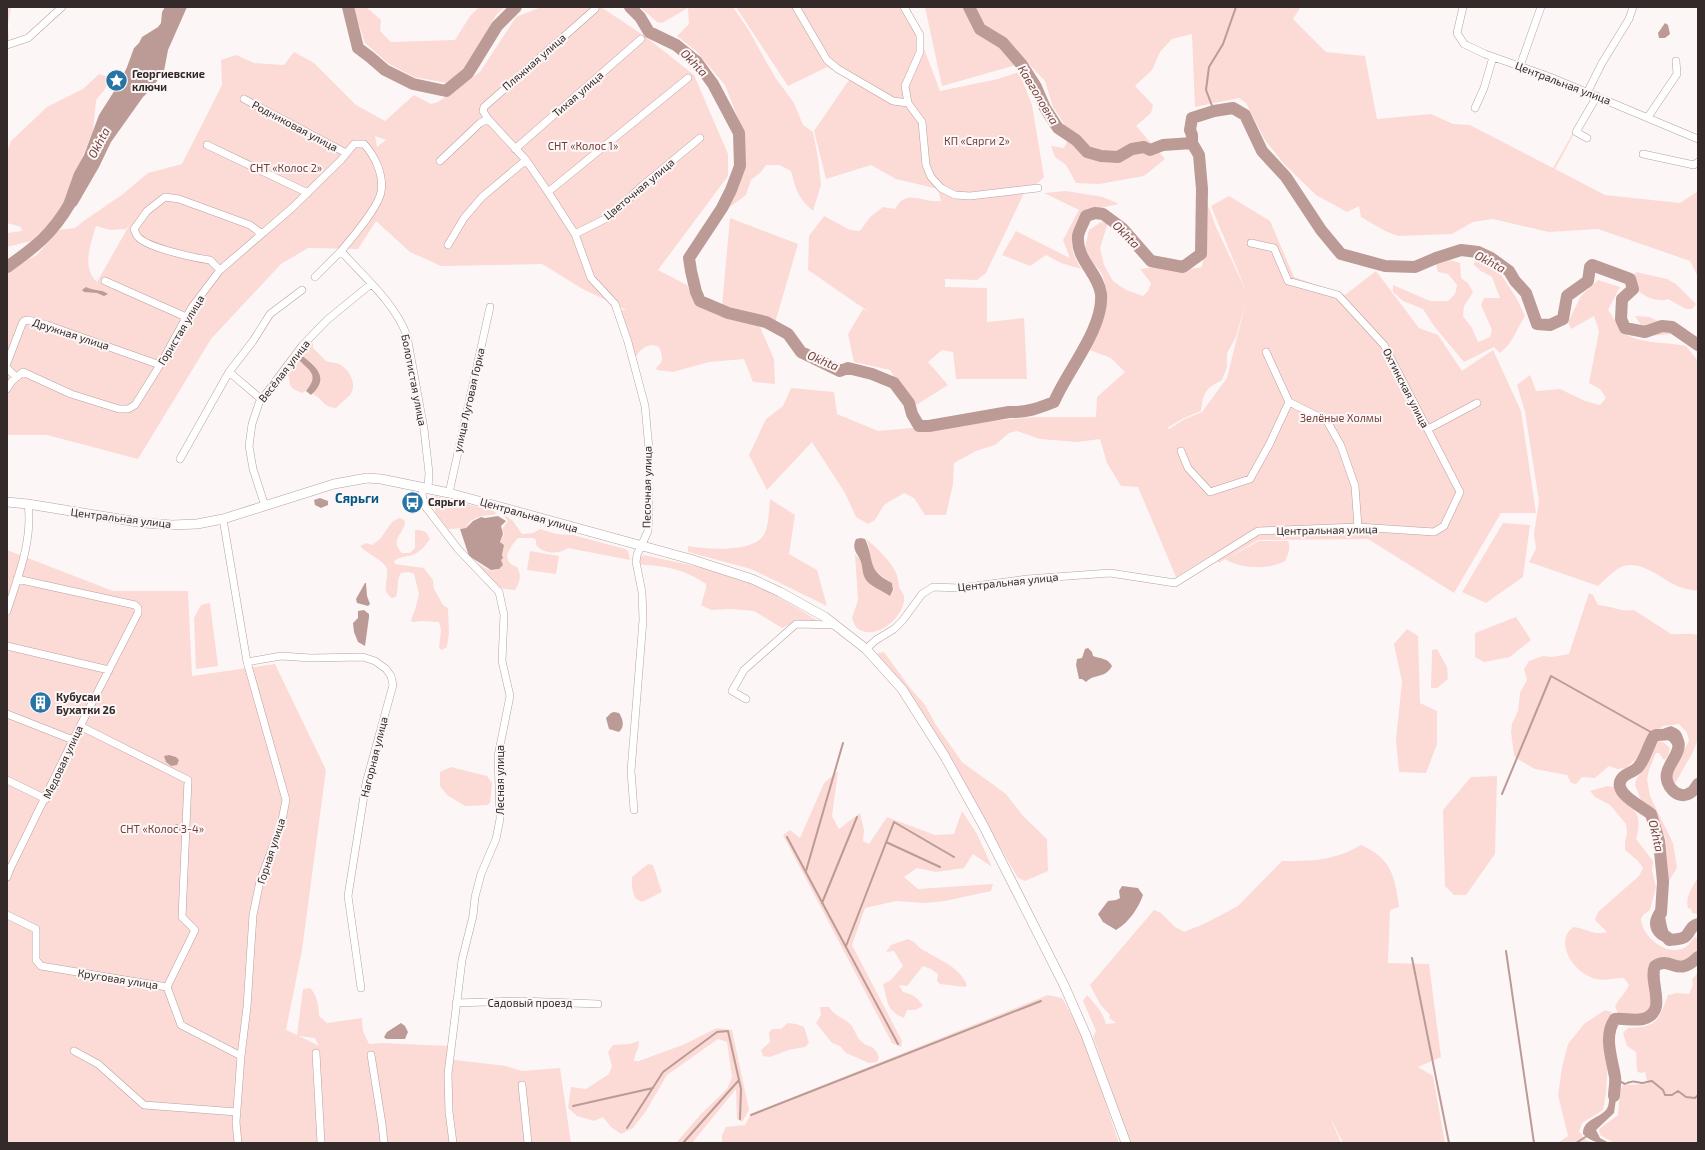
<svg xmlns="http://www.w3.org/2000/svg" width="1705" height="1150" font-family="'Exo 2',sans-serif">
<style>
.green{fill:#fcdad6;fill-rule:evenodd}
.water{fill:#bc9a96}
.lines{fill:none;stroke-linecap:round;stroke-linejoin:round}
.stream{stroke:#bc9a96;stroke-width:2}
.river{stroke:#bc9a96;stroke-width:12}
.minor-casing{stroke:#b8a19e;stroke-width:8}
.tertiary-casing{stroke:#b8a19e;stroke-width:10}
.minor{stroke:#fff;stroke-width:7}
.tertiary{stroke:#fff;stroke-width:9}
.labels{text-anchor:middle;stroke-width:4;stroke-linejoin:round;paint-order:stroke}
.street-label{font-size:11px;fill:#332a29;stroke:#fcf7f6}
.poi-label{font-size:11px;font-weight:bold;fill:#332a29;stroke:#fcf7f6;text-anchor:start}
.park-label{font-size:11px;fill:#713f3a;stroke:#fcf7f6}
.water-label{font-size:12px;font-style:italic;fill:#76443f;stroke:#fcf7f6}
.quarter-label{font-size:13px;font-weight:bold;fill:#035682;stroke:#fcf7f6}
</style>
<rect width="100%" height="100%" fill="#fcf7f6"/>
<path class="green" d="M7 7H11L8 25 9 43H7Z
M353 7H366L381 20 380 31 391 42 455 40 470 16 479 7H505L496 15 464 71 447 83 414 77 389 64 365 43Z
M541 7H601L646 37 694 75 728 154V176L658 270 687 285 694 302 707 310 719 316 738 320 760 327 774 359 775 384 753 382 744 359 709 362 673 372 657 370 656 368C664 361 663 357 659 347 649 342 642 348 636 356L634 355 621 310H626L581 288 542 264 441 266 410 252 376 221 358 249 308 248 281 264 211 339 138 459 47 435H7V352L8 348H7V270L37 255 58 230 75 228 85 220 123 194 148 173 182 164 222 85 221 60 236 55 254 63 284 65 294 52 314 63 356 105 385 121 414 95 431 104 438 102 480 72 516 17ZM375 136 386 140 377 147ZM130 224 97 282C81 267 91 244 96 226L110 230 126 229Z
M640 7H733L748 29 775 77 794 103 803 125 813 132 818 158 821 185 813 211C798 198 796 190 791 171L779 165H766L761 172 751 180 746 195 726 210 745 167 742 129 725 85 696 51 677 36 689 24 688 8 662 23 657 22Z
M736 7H900L923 46 940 91 998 79 1019 72 1032 105 1044 177 1030 190 969 198 938 189 896 179 871 165 826 179 814 131 849 80 827 67 788 86Z
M925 7H1308L1300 8 1293 19 1326 52 1365 56 1377 119 1431 114 1453 124 1470 125 1553 168 1574 131 1575 132 1555 169 1605 195 1680 203 1698 191V277L1690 261 1598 229 1549 232 1493 219 1473 222 1452 234 1398 236 1385 231 1361 217 1359 206 1347 212 1316 195 1284 164 1265 140 1246 103 1239 98 1195 107 1192 34 1172 39 1160 52 1152 70 1135 86 1153 105 1151 113 1136 126 1165 159 1144 176 1099 184 1076 183 1066 165 1055 157 1051 146 1064 148 1067 142 1063 122 1053 107 1045 81 1027 62 942 86Z
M99 74 109 77 106 88 96 100 93 131 59 214 31 241 7 247V233L22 231 21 227 7 223V152L11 141 47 107 83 89Z
M938 190 954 199 969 200 1024 193 986 273 977 280 945 279V287L987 288V322L1024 318 1027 379H956L953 352 942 350 928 362 948 385 913 407 890 370 854 362 848 334 863 309 869 312 808 270 809 236 824 216 850 230 860 231 870 217 883 207 895 209C906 188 922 203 941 201Z
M1066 191 1103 197 1119 204 1086 211C1069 234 1067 244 1081 269L1061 263 1046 255 1030 266 1002 255 1016 231 1070 258 1063 240 1079 210 1044 193Z
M1229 196 1270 221 1294 277 1345 295 1376 271 1419 328 1438 335 1462 371 1493 350 1521 411 1536 513H1501L1454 593 1368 539 1258 540 1228 558 1259 541H1288C1291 547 1288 555 1285 561 1269 570 1240 569 1225 559L1219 563 1213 554 1176 577 1138 487 1121 486 1107 463 1100 439 1077 442 1040 439 1017 431 1009 433 995 445 976 451 954 463 953 484 946 515H925L914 498 904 493 884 505 875 520 868 524 856 517 845 493 812 442 767 490 749 455 766 419 783 406 791 388 834 392 837 414 878 431 1036 417H1096L1097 397 1125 372 1111 358 1087 349C1098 328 1111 301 1103 277 1101 271 1096 266 1092 262 1089 257 1087 252 1085 248L1089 230 1101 222 1108 223 1100 248 1104 265 1113 281 1126 290 1143 296 1148 291 1151 283 1140 269 1155 267 1176 271 1202 267 1207 238 1206 205 1209 208 1216 227 1247 293 1211 206ZM1246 301 1227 378 1202 412 1185 419 1169 429 1167 428 1184 418 1201 411C1203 393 1206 388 1222 380L1227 367V353L1236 337Z
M730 218 798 244 775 323 722 306Z
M1479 258 1502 276 1517 299 1525 316C1516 330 1513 343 1500 353L1494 347 1464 362 1434 326 1423 309 1403 301 1393 292V285L1430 301H1448L1455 294 1457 285 1448 274 1438 272 1436 264 1450 260 1460 263 1461 278 1468 283 1473 292 1464 306 1463 316 1472 328 1478 342 1490 337 1492 330 1481 305 1484 298H1500L1492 277 1481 271 1473 264Z
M1636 272 1667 279 1676 284 1696 304 1692 309H1686L1668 299C1659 303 1643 297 1637 289 1635 286 1634 280 1633 277Z
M1598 280 1620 287 1608 310C1613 316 1617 325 1622 331 1634 344 1669 342 1686 346L1698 361V591C1689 590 1680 588 1671 583 1657 575 1641 561 1623 566 1616 568 1604 581 1598 586L1529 562 1536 549 1534 534 1539 501 1525 412 1517 385 1530 375 1536 391 1560 389 1585 401 1600 405 1606 398 1600 389 1589 383 1599 331 1594 316 1571 329 1568 322 1581 296Z
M1635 316 1649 317 1658 321 1673 322 1698 338V350L1672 334 1648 336Z
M311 342 313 344V348C317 352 322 357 326 361 330 363 335 362 339 364 349 369 358 384 350 395 346 399 340 404 336 408 322 407 323 398 312 394 330 373 314 368 300 354L306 345Z
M297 358C309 370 324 381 302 393L293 389 290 385 289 377 285 372 295 359Z
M435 496 494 511 497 514C484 516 472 515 466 528L448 529 435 512V504L433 499Z
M770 499 795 515 789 554 817 570 827 606 751 569 688 552V546C707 549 751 553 763 536 769 528 769 509 770 499Z
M502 513 513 521 522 534 533 533 540 529 556 534 573 535 625 549 628 551 630 560 568 548C558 555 544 554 536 545V540L533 538H518C509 548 500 561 517 567 522 576 520 582 515 590L498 588 472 559C480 564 494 578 503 565L501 562 504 545 500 542 504 534 502 529 508 521Z
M399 518 404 520 405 524C401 536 390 541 402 553H410L415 548V530H419L426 532 430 539C425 546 419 554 409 556 403 557 400 557 394 561L395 564 424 568 433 580 434 589 443 605 448 608 449 633 447 647 442 650 439 648 441 630 439 622 422 621 412 622 411 620 415 610 419 594 414 574 409 572 401 573C396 580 399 589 396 597L392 598C380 590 389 581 387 569 385 561 366 553 360 546L366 543 372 545 380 539 392 522Z
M1503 523 1530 525 1523 577 1486 603 1462 592Z
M866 539C877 548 889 559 895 571 898 576 898 583 900 589 901 591 904 594 904 597 906 617 873 644 856 627 855 625 853 621 852 618L858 600 855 554 861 561 866 580 872 586 890 596 894 590 892 583C882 577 872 570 870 557 869 550 870 547 866 539Z
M7 550 113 591H188L192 676 275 664 326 770 302 950 286 1030 297 1035 303 989 310 988C317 995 319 1006 319 1016L327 1023 362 1018 363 1031 369 1044 381 1043 449 1046 447 1059 506 1066 522 1071 560 1068 571 1143H7ZM299 1036 315 1038 319 1046Z
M530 551 559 556 556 574 527 570Z
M644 555C683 564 723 570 759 587 780 597 799 609 818 621L798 620 782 628 754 611 731 609 711 610 701 605 706 588V584C692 574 675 568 658 566 651 565 644 566 637 563L638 559Z
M1589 593 1593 595 1598 605C1612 606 1620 612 1634 610L1671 634C1680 635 1688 632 1698 635V739L1693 752 1674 785 1670 784V771L1676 765 1689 741 1687 733 1679 724 1663 726 1653 734 1636 759 1626 768 1617 769 1609 766 1595 778 1582 777 1576 784 1571 783 1567 775 1535 769 1516 758 1514 755 1511 732 1512 724 1518 711 1520 693 1527 680 1524 669 1529 661 1543 656 1552 657 1569 654Z
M210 603 218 666 196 669 194 618 201 605Z
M1516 617 1531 640 1510 657 1484 662 1475 657V633Z
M1407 629 1418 636 1420 703 1437 711V744L1426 773 1399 772 1396 739 1402 682 1394 644Z
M1437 649 1447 667 1448 679 1437 688H1431L1432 650Z
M884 652 911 689 925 705 936 725 962 762 1006 794 1023 816 1047 839 1048 871 1025 881 1018 878 942 748 879 658 878 653Z
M1659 741 1663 742 1670 748 1668 756 1664 760 1659 753H1656L1649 770 1647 779 1650 796 1673 843 1677 868 1667 884 1664 848 1666 839 1650 810 1643 805 1635 785 1636 780 1641 772 1648 756Z
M451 767 487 776 492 783 490 803 487 805 465 806 447 795 440 786V772Z
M838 771 832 816 839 829 860 813 864 830 863 841 869 844 887 817 935 835 954 834 962 811 977 834 992 867 973 854 964 868 936 872 917 868 904 877 918 889 993 884 991 891 945 901 924 903 896 901 865 908 852 945 902 1041 901 1047 892 1043 783 835 790 830 800 838 824 783Z
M1497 776 1495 854 1466 895H1454L1445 886 1443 810 1471 777Z
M1607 786 1615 787C1626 814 1646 803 1636 839L1653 861 1652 870 1656 887 1650 910 1643 915 1641 919C1642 937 1668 958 1686 947 1690 944 1692 939 1695 937L1698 938V952C1683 967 1675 961 1656 960L1651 963C1647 972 1648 978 1651 987 1653 992 1650 995 1653 1000 1648 1023 1632 1013 1619 1016L1615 1006C1619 998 1626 993 1629 985L1624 978C1615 978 1604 981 1596 979 1579 975 1559 953 1567 934 1568 932 1571 929 1573 927 1585 928 1595 936 1607 932L1595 920 1598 912 1639 876 1643 868 1638 861 1625 850V842L1627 833 1626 824 1610 805 1595 797 1590 791Z
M1361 845C1391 858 1395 876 1399 907L1390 910 1388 963 1429 964 1441 1057 1418 1067 1433 1076 1445 1143H1343L1330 1117 1341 1143H1130L1093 1037 1096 1031 1083 1001 1087 995C1095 1004 1103 1012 1106 1024L1116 1023 1109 1018 1110 1015 1100 1004 1090 985 1154 910 1161 913 1174 926 1184 932 1206 923 1238 906 1282 861C1312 861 1334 861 1361 845Z
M648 864 653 865 662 892 642 902 635 898 632 888V877Z
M1698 878V914L1692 913 1691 909 1688 908C1685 896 1692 888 1698 878Z
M908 939C918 943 916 946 923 950 939 960 959 966 967 985L965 987 940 984 937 981 938 974 931 969 923 966 907 986 899 985 903 992C913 994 918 998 923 1006L915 1010H907L904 1018C885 1010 888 1000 883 984L891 980 903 966 894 951 886 952 891 945Z
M1698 973V1143H1614L1600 1135 1599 1129 1618 1115 1620 1090 1623 1085 1648 1084 1645 1072 1640 1073 1637 1071 1636 1052 1627 1046 1623 1033 1628 1028C1658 1027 1658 1021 1668 995L1677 993 1689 994 1693 985 1692 979Z
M1048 995 1062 998C1089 1043 1102 1094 1119 1143H722V1135L726 1127 745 1125 751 1114Z
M820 1007H829C836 1017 841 1016 849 1023 855 1028 856 1037 861 1041 868 1049 873 1042 879 1057L877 1062 869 1063 846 1053 840 1046 832 1043 816 1023 821 1015Z
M1605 1010 1611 1012 1612 1017 1603 1039 1608 1062 1606 1093 1603 1110 1582 1123 1579 1131 1584 1138 1591 1143H1558L1568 1136 1558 1095 1562 1067 1568 1044 1584 1024Z
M788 1023 796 1024 804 1027 809 1043 805 1047 788 1050 770 1057 763 1056 761 1050 770 1042 769 1033 772 1029H781Z
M717 1028 732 1030 749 1110 742 1122 737 1119 736 1089 692 1143H676L701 1114 727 1089 732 1077 727 1042 718 1039 667 1075 646 1111 633 1128 621 1134 611 1127 603 1117 594 1121 577 1116 568 1108 571 1087 586 1089 609 1074 612 1066 608 1052 613 1045 629 1044 639 1041C639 1049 635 1053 634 1061H639L685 1044Z"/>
<path class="water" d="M165 7H187L168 50 164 71 151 89 143 97 111 142 99 167 77 205 61 219 63 204 74 173 84 155 99 115 120 82 127 67 134 48 139 43 142 37 158 27 161 23 162 12Z
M1665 23 1668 25 1670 34 1665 38H1659L1658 33Z
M86 287C93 291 102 289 108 294L104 296 97 293 84 292 82 290Z
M300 354C315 366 331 377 311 395L306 391C320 374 309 371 297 358Z
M320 498 328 501V505L321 508 315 505 314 500Z
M498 516 506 521 501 526 503 534 500 542 504 545 502 555 503 558 501 560 503 565 499 569 491 570 469 556 460 529 466 528 473 521 481 517 485 518Z
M861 538 865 539C875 560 866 570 892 583L893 590 890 596C883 591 871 587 866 580 862 574 863 568 861 562 858 553 851 550 856 539Z
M365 583H366L367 596 370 604 368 606 357 603 356 599Z
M364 610 369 614V617L365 646 358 642 354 632 353 623 358 618V611Z
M1088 648 1092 652 1093 656C1101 659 1108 658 1112 666 1105 679 1095 673 1086 682L1082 679H1079L1076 665 1077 659 1082 658 1085 649Z
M614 712 619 713C623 719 625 727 619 732L609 729 606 718 611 713Z
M1671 726C1689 732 1683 745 1674 756 1675 747 1672 743 1666 738H1653L1665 728Z
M169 755 176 757 179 760 177 765 171 766 166 762 164 756Z
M177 824 181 827V832L178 835 174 833 175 825Z
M1122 886 1138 888 1143 895C1138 909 1129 922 1116 930L1103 922 1098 914 1108 901 1116 900 1120 898 1119 891Z
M1662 897C1666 903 1663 909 1665 916 1666 922 1667 929 1670 935L1681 939 1678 943C1666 946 1650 938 1650 923 1650 915 1659 904 1662 897Z
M401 1023 405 1026 408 1032 405 1039H386L384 1037 387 1032Z
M1615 1081 1616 1099 1614 1113 1596 1130 1600 1138 1609 1143C1598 1143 1591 1142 1583 1134 1583 1119 1598 1119 1606 1110 1611 1105 1608 1091 1611 1083Z"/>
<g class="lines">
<path class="stream" d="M1214 111 1206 90 1209 67 1223 44 1236 7
M1502 794 1551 676 1656 735
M787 837 898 1044
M886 842 940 867
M806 871 843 743
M822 903 857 817
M846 946 894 822 954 857
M1506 951 1534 1143
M1412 958 1449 1143
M1615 1079 1625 1084C1632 1080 1635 1082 1642 1083 1645 1083 1649 1081 1652 1081L1663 1090 1665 1095H1672L1678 1091 1686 1097 1695 1098 1698 1095
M573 1106 653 1088
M751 1115 1041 1001
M627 1128 663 1072 717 1032 728 1031 741 1089 740 1119
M683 1143 739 1080
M1576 1143 1587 1136"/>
<path class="river" d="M348 7 358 48 370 57 385 70 413 84 446 91 468 73 497 26 516 7
M630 7 640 17 649 32 676 45 697 62 713 84 739 133 740 166 731 190 722 208 689 258 691 271 696 292 700 301 728 313 766 322 788 334 801 352 840 371 848 368 872 374 894 383 909 403 912 414 919 426H929L1009 412C1026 413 1039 408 1054 402 1067 371 1104 328 1101 294 1098 272 1076 260 1078 236 1079 230 1084 222 1086 216L1095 213 1103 214 1122 228 1151 261 1183 267 1201 254 1202 189 1199 155 1192 143V135L1190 130 1192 118 1214 111 1233 108 1245 115 1262 151 1286 177 1321 230 1341 254 1385 266 1415 267 1436 258 1461 250 1478 252 1491 258 1509 271 1515 281 1526 293 1537 324 1550 325 1563 319 1567 296 1588 281 1590 267 1592 265 1630 279 1633 289 1622 299 1621 319 1625 328 1645 332 1662 326 1672 327 1698 345
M969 7 980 29 1003 43 1022 65 1036 87 1045 108 1058 128 1076 140 1087 152 1101 156 1118 157 1132 149 1144 147 1150 150 1163 145 1192 143
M7 267C34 248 52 234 69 205
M1661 913 1663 882 1659 841 1651 814C1643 807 1609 792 1623 777 1628 772 1635 772 1639 766 1646 757 1648 746 1654 736L1656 735C1665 736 1674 730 1678 741 1682 751 1669 763 1667 773 1664 785 1678 801 1690 793 1693 792 1696 787 1698 784
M1667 937 1669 940C1675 939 1682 940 1686 936 1691 931 1690 926 1698 924
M1614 1096C1614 1090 1616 1083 1615 1077 1612 1058 1603 1036 1615 1019 1624 1018 1633 1021 1643 1019 1669 1012 1648 982 1655 966 1672 955 1676 979 1698 957"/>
<defs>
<path id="minor" d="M796 7 827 60 838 69 893 101 908 103
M904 7 920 35V52L905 86 908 103 922 122 926 165 931 177 941 188 955 195 970 196 1038 188
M1463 7 1457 33 1464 44 1485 54 1550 77 1698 139
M595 9 484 107 483 111 488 119 526 160 548 192 575 234 591 278 615 304 628 342 645 406 649 449V507L648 531 637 555 636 562 642 592 643 620 631 771 634 810
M7 45 28 38 62 7
M1520 66 1541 7
M1587 93 1602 63 1629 19 1633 7
M244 99 346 153
M1475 108 1484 88 1493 57
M1648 117 1677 74 1676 61
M1587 138 1576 132 1597 96
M207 145 308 193
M515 149 641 39
M1643 154 1694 165 1698 162
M440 161 480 123 488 119
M548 192 688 78
M575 234 609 217 642 186 700 138
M448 245 464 218 482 197 526 160
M220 270 210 260C195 258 148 248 138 237 136 235 135 231 134 229L147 211 165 197 179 199 250 225 262 234
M315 277 341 251
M105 281 186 317
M1266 352 1289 402 1327 421 1341 446 1355 486 1358 527
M7 363 22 324 24 321 28 320 47 325 160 365
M7 368 16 377
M7 389 12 381 23 372 71 394 119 409H128L135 405 160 365 192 307 220 270 292 208 341 160 354 144H364C375 156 384 175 381 192 378 208 352 238 341 251 365 278 395 303 407 336L424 429 429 473 428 488
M261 399 229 372 253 341 270 314 302 290
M1428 429 1477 403
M1181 451 1188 468 1210 492 1250 479 1269 445 1289 402
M180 459 229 372
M424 487 422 495 425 506 458 549 499 592 504 615 502 661 510 696 498 756 500 819 496 839 481 874 475 897 473 916 462 960 448 1074 449 1112 453 1143
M449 493 490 307
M265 506 253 469 249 446 252 424 259 403 302 346 327 320 371 284
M7 611C18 577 33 540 28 504
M7 646 109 670
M866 649 876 640 894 629 903 620 922 594 933 587 960 588 1027 579 1110 573 1175 583 1258 531 1358 527 1434 532 1444 526 1460 492 1384 345 1338 295 1288 281 1274 248 1251 243
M247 662 281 656 311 658 363 657 375 661 386 669 391 676 393 685 366 783 348 896 361 988
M746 699 732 691 744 670 796 624 836 625
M7 714 73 740
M7 780 46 799
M10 869 73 740 138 613V608L135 605 17 579
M7 877 10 869 7 868
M7 915 36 929V960L41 966 167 987 195 930 182 917 188 780 80 726
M167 987 181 1025 241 1056 247 1007 253 915 260 881 281 825 286 800 247 662 223 519
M456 1003 522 1001 598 1004
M74 1051 98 1064 144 1105 237 1112
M316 1053 321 1143
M371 1055 382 1124 384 1143
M522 1085 528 1143
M238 1143 236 1122 241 1056"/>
<path id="tertiary" d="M7 502 28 504 144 523 172 525 197 524 223 519 334 484 367 478 381 479 449 493 690 559 752 579 780 592 825 617 866 649 902 689 944 755 983 825 1064 985 1086 1035 1126 1143"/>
</defs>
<use href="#minor" class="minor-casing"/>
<use href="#tertiary" class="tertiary-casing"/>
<use href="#minor" class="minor"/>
<use href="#tertiary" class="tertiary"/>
</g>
<defs>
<symbol id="sight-disc" viewBox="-11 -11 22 22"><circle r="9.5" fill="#2674a6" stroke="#fcf7f6"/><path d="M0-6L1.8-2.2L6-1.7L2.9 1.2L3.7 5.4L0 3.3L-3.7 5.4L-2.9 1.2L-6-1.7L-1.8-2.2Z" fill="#fff"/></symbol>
<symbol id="bus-disc" viewBox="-11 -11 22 22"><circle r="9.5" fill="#2674a6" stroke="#fcf7f6"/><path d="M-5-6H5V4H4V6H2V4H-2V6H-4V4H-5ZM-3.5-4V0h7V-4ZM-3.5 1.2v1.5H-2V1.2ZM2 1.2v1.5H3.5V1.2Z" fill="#fff"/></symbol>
<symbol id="building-disc" viewBox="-11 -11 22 22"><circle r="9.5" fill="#2674a6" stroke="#fcf7f6"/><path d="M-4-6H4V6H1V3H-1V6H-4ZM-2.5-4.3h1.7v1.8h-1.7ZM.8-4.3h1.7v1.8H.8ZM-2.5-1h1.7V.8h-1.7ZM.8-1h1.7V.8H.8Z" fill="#fff"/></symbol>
</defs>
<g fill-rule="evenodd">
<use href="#sight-disc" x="104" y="68" width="25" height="25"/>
<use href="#bus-disc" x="400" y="490" width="25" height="25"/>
<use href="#building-disc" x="28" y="690" width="25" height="25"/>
</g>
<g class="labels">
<g class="street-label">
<text transform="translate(534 62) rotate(-41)" y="4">Пляжная улица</text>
<text transform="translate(1563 83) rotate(21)" y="4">Центральная улица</text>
<text transform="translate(578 94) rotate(-41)" y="4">Тихая улица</text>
<text transform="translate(295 126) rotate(28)" y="4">Родниковая улица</text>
<text transform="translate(639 189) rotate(-40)" y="4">Цветочная улица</text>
<text transform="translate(181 330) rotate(-59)" y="4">Гористая улица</text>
<text transform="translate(71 334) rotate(18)" y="4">Дружная улица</text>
<text transform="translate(284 371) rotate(-52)" y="4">Весёлая улица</text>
<text transform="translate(414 380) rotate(79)" y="4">Болотистая улица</text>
<text transform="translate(1406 388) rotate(63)" y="4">Охтинская улица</text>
<text transform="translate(469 400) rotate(-77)" y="4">улица Луговая Горка</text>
<text transform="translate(647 487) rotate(-89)" y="4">Песочная улица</text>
<text transform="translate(529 515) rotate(16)" y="4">Центральная улица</text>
<text transform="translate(121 518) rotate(7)" y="4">Центральная улица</text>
<text transform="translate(1327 530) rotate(-1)" y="4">Центральная улица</text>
<text transform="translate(1008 582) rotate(-6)" y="4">Центральная улица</text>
<text transform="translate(374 757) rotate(-76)" y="4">Нагорная улица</text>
<text transform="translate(63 762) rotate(-65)" y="4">Медовая улица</text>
<text transform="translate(500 780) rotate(-90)" y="4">Лесная улица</text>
<text transform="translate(271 851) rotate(-72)" y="4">Горная улица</text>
<text transform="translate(118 979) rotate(9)" y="4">Круговая улица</text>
<text x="530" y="1007">Садовый проезд</text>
</g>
<g class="poi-label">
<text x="132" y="78">Георгиевские<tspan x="132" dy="13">ключи</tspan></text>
<text x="428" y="506">Сярьги</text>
<text x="56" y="701">Кубусаи<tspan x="56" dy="13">Бухатки 26</tspan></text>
</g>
<g class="park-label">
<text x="977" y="145">КП «Сярги 2»</text>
<text x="583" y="150">СНТ «Колос 1»</text>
<text x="286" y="172">СНТ «Колос 2»</text>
<text x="1341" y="422">Зелёные Холмы</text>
<text x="162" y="833">СНТ «Колос 3-4»</text>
</g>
<g class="water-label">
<text transform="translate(694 63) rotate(46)" y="4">Okhta</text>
<text transform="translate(1038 95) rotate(59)" y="4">Кавголовка</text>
<text transform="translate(99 143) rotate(-62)" y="4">Okhta</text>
<text transform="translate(1126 235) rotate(45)" y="4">Okhta</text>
<text transform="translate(1490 262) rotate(28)" y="4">Okhta</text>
<text transform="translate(823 361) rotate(23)" y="4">Okhta</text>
<text transform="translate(1656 836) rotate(77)" y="4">Okhta</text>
</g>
<g class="quarter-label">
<text x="357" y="503">Сярьги</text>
</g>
</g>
<rect width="1705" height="1150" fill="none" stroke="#332a29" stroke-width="16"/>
</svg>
